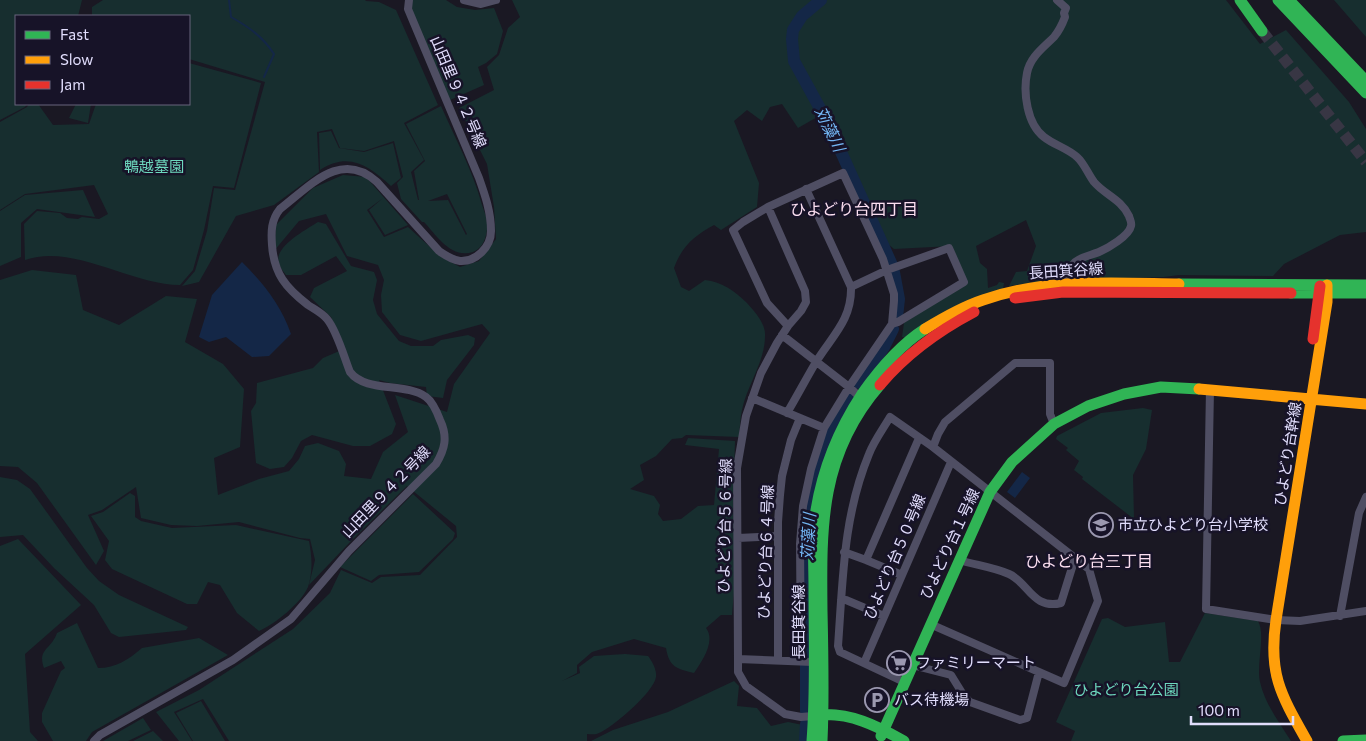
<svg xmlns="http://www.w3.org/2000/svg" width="1366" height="741" font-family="Commissioner,'Noto Sans JP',sans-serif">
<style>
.green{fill:#172e2f;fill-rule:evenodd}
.water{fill:#142747}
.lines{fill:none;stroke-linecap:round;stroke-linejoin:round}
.stream{stroke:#142747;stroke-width:2}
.river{stroke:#142747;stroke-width:12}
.secondary-tunnel{stroke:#383644;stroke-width:11;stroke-dasharray:11 5.5;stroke-linecap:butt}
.street{stroke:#4f4e63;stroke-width:8}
.fast{stroke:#30b455;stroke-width:11}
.slow{stroke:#ff9f0a;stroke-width:11}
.jam{stroke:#e5322d;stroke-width:11}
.labels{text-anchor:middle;stroke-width:5;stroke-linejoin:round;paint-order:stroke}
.street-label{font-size:15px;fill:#e1ddfc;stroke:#171328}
.park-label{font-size:15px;fill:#6dd8be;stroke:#171328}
.poi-label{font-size:15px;fill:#e1ddfc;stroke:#171328;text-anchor:start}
.water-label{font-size:16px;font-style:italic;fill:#73b6f4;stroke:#171328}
.neighbourhood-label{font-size:16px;fill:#fcdff1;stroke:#171328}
</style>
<rect width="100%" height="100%" fill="#1a1823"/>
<path class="green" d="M0 0H82L78 16H16V104H27L25 107 0 120Z
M103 0H365L366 1 379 2 396 10 438 105 404 123 424 160 411 172 418 200H419L414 171 425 161 406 124 441 106C455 138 473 171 482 205 484 211 487 217 487 223 488 234 484 248 473 252 451 259 437 236 424 222H422L401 199 397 183 403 177 394 141 364 151 340 148 332 129 317 132 319 172 274 205 236 216 199 282 182 286 195 271 207 231 214 188 235 190 265 82 189 59V16H92V7ZM447 194 467 234 466 235 448 200 428 201Z
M411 0H446L457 7 475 10 494 8 503 31 497 54 486 63 478 67 484 85 450 100 411 16Z
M512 0H1226L1260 44 1286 30 1349 102 1366 129V232L1340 235 1284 264 1273 276 1179 275 1164 277 1087 279 1086 262 1077 264 1062 279 1009 286 1016 272 1027 271 1036 246 1026 220 976 246 980 263 987 269 988 288 997 285 999 282 1004 283 1003 289 909 339 902 337 904 323 967 282 952 246 894 249 887 243 877 227 819 116 798 128 782 104 770 107 762 121 747 110 734 121 759 183 757 207 721 230 714 225C694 236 682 246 674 268L681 287 689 291 705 280C722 282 735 291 747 303 755 312 766 324 765 336 765 362 747 385 742 410 740 418 740 428 739 437L686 435 682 438 672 439 656 456 640 465 644 480 630 489 654 496 660 505 658 514 663 521 681 519 698 506 714 505 719 449 685 445 688 438 735 441 733 505 736 568 732 615H721L706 628C716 641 702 661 694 673 677 669 669 667 666 648L634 639 592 652 577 665V673L562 681 580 673 579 667 594 656 625 654 648 656C652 661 657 670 656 677 654 692 612 728 599 733 596 735 591 734 587 734V741H229L203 699 174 712 192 741H179L156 712 199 690 293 629 330 593 341 570 372 583 381 577 420 575 457 537 456 526 407 486 352 540 309 585 315 560 310 539 300 538 239 522 197 526 171 525 141 518 136 487 102 510 88 515 104 551 96 565 37 483 18 467 0 466V280L32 270 76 275 83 310 119 325 166 296 197 299 185 342 223 364 244 389 240 447 214 458 218 495 259 479 289 471 299 459 305 446 318 443 339 451 346 464 344 476 371 479 383 452 408 432 395 395 447 412 454 384 490 333 482 324 421 341 400 335 382 312 381 295 384 280 378 265 347 256 326 214 299 221 274 251 276 225 313 188 343 175 366 177 408 225 385 235 369 210 383 198 367 210 384 237 408 227 440 256 460 267 479 261 496 239 494 207 487 164 459 108 494 90 487 67 499 55 508 28 520 17Z
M1334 0H1366V37Z
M189 63 261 83 234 188 213 186 204 230 193 270 180 285C131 285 73 243 25 260L24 224 37 211 60 213 67 218 78 219 82 217 99 219 108 214 94 185 25 194 0 210V122L27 107 29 104H38L53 125 89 124 96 104H189Z
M76 104H91L88 123 69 118Z
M331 131 339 148 364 152 393 143 401 178 391 186C369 166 349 151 320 170L319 133Z
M83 190 95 217 37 209 21 223V257L0 266V211L25 195Z
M318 222 326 224 351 266 374 272 377 280 373 300 377 314 399 341 411 346H433L441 340 468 335 475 338 474 345 447 380 443 398 427 396 426 387 390 383 379 380 396 424 392 434 370 446H353L312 435 301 441 292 458 284 467 270 469 256 463 251 411 256 403 257 383 313 368 323 358 344 349 331 317 310 297 314 288 347 271 336 256 301 275H286C284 272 281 269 279 265 272 247 306 230 318 222Z
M1143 408 1152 410 1146 449 1133 475 1134 519 1082 479 1083 477 1074 470 1079 461 1066 450 1068 448 1056 439 1057 436 1101 413Z
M0 477 17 480 30 489 87 568 99 581 119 595 188 627 186 630 119 637 111 633 94 605 54 568 23 535 0 537Z
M130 493 135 496V517L141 521 172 528 236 525 309 541C312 556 313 572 308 587 301 603 275 624 259 631L237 613 220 585 208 582 197 604H187L112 569 105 560 109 541 91 516 103 512Z
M413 494 455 533 453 539 419 572 379 575 371 581 340 567Z
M18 539 81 605 25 654 30 732 38 741H0V546Z
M1205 613 1258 621C1266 635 1256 664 1260 682 1265 704 1279 722 1291 741H1071L1075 731 1056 722 1102 619 1108 618 1125 627 1165 622 1169 662H1180Z
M77 623 98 668C116 668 128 660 142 648L199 638 228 655 92 732 86 741H53L42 722V713L61 671 65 668 61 661 44 668C37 649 51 650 57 633Z
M734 681 739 686 737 706 757 708 771 726 788 722 803 725 804 741H591L613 730 668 712Z
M201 701 225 741H193L176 713Z
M143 718 151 730 128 741H103Z
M153 731 163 741H133Z"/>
<path class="water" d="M242 262C263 283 281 305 291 334L269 356 252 357 226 337 209 342 199 337 212 295Z
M1022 472 1030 478 1015 498 1007 492Z"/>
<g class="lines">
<path class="stream" d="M229 0 231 17C249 27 263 37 274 54L264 77"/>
<path class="river" d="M821 0 802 16 793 30 792 39 794 61 828 123 892 265
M894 272 899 299 897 317
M859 383 884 347 893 329
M806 656V538L813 477 837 417 849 397
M806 711V663
M805 741 806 724"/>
<path class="secondary-tunnel" d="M1262 31 1366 162"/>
<path class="street" d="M464 0 481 4 496 0
M1057 0 1066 8 1064 13 1065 17C1062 25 1059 31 1054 37 1043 48 1030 57 1027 73 1023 93 1027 124 1044 137 1054 145 1067 148 1077 157 1084 163 1088 174 1094 182 1105 195 1121 199 1129 216 1130 220 1132 222 1131 226 1129 236 1108 248 1099 252 1092 255 1081 257 1075 262 1069 268 1069 276 1066 283
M768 207 743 222 733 230 767 303 788 326
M851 287 887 270 949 248 964 282 898 322 892 324
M782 335 849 387 862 399
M1210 389 1206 609 1276 620 1300 621 1366 611
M752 398 824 428
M787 413C797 396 806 379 816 362 832 336 852 320 851 287L806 189
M933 447 938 434 945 422 1015 363H1050V414L1054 424
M738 538 778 536
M844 552 866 560 902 575
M866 560 919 438
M959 560C975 565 993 567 1009 574 1028 582 1033 610 1061 603L1075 558
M841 600H846L884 616
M1340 616 1359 513 1366 497
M738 659V672L746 686 785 714 801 717 813 716
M778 660V522L780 495 782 476 791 440 800 418
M801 661 800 544 803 506 811 469 824 428 849 387 892 324 894 301V294L883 259 843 173 768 207 805 291 806 302 801 311 788 326 777 343 761 373 746 416 737 468 738 659 813 662
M864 663 951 462
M912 665 951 675 964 696 970 702 1020 720 1027 718 1039 672
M904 682 840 652 838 646C843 579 843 517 869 454 874 441 883 429 890 417L933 447 1089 569 1098 601 1064 683 930 624
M94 741 100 735 233 660 291 619 349 551 436 464C445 449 448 437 440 420 437 412 433 402 426 397 405 382 366 393 350 372 344 357 337 331 327 319 322 313 314 309 308 305 286 288 274 274 272 245 271 232 271 220 280 209 310 186 341 149 377 182L439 251C445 255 452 260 460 261 476 262 491 247 491 231 491 212 485 195 479 178L408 9 409 0"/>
<path class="fast" d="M1240 0 1262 31
M1278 0 1366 93
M1289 0 1366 81
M1179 284 1366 285
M1291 293H1366
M818 715C850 712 877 726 904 741
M881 736 990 492 1012 462 1054 424 1088 406 1124 394 1161 387 1199 389
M812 741C816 690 814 640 814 589 814 563 812 536 816 510 823 468 839 429 862 394 879 370 900 345 925 329
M822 741C824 698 823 654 822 611 821 525 820 454 880 385
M1343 741 1366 740"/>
<path class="slow" d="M925 329C943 318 962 307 983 300 1046 278 1113 283 1179 284
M1199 389 1366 404
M1307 741C1281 695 1268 674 1276 620L1327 302V285"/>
<path class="jam" d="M1015 298 1063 292 1291 293
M1313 339 1320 286
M880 385C907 353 938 331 974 312"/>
</g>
<defs>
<symbol id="school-ring" viewBox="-11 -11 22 22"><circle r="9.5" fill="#171328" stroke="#9b98b0" stroke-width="1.5"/><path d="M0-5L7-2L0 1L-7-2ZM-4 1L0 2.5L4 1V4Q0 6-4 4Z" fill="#9b98b0"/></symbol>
<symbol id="supermarket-ring" viewBox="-11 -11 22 22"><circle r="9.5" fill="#171328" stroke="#9b98b0" stroke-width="1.5"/><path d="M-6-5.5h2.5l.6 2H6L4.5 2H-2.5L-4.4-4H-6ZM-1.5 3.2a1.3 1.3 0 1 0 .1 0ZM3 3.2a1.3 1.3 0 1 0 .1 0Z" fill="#9b98b0"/></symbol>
<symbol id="parking-ring" viewBox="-11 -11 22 22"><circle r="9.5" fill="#171328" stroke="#9b98b0" stroke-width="1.5"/><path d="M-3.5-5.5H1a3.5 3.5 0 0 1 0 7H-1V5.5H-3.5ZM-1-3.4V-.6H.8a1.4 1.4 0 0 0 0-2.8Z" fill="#9b98b0"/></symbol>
</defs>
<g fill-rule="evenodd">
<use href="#school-ring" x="1087" y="511" width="28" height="28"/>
<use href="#supermarket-ring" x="885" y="649" width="28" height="28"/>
<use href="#parking-ring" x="863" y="686" width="28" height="28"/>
</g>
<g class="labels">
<g class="street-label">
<text transform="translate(458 92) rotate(67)" y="5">山田里９４２号線</text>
<text transform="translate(1066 271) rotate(-4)" y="5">長田箕谷線</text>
<text transform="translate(1288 454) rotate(-81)" y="5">ひよどり台幹線</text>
<text transform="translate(386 492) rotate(-46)" y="5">山田里９４２号線</text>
<text transform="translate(725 526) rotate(-89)" y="5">ひよどり台５６号線</text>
<text transform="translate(950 544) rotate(-65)" y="5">ひよどり台１号線</text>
<text transform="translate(766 552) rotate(-88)" y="5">ひよどり台６４号線</text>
<text transform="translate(895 557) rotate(-67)" y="5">ひよどり台５０号線</text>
<text transform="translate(799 622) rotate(-90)" y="5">長田箕谷線</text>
</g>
<g class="park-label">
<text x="154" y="172">鵯越墓園</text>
<text x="1126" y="695">ひよどり台公園</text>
</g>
<g class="poi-label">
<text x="1118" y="530">市立ひよどり台小学校</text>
<text x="916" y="668">ファミリーマート</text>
<text x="894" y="705">バス待機場</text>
</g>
<g class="water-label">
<text transform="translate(830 129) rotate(64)" y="6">苅藻川</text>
<text transform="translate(808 537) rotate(-87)" y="6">苅藻川</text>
</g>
<g class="neighbourhood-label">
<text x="854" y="215">ひよどり台四丁目</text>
<text x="1089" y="567">ひよどり台三丁目</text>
</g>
</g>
<rect x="15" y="15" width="175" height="90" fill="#171328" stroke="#68647d"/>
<rect x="25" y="31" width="25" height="8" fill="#30b455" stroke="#68647d"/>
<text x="60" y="40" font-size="15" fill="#e1ddfc">Fast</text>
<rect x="25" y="56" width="25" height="8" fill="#ff9f0a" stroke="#68647d"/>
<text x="60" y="65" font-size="15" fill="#e1ddfc">Slow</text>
<rect x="25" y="81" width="25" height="8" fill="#e5322d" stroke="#68647d"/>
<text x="60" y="90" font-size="15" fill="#e1ddfc">Jam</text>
<path d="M1191 716v8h102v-8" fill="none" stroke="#e1ddfc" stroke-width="2.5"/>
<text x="1198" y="716" font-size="15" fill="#e1ddfc" stroke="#171328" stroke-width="4" paint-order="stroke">100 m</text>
</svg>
